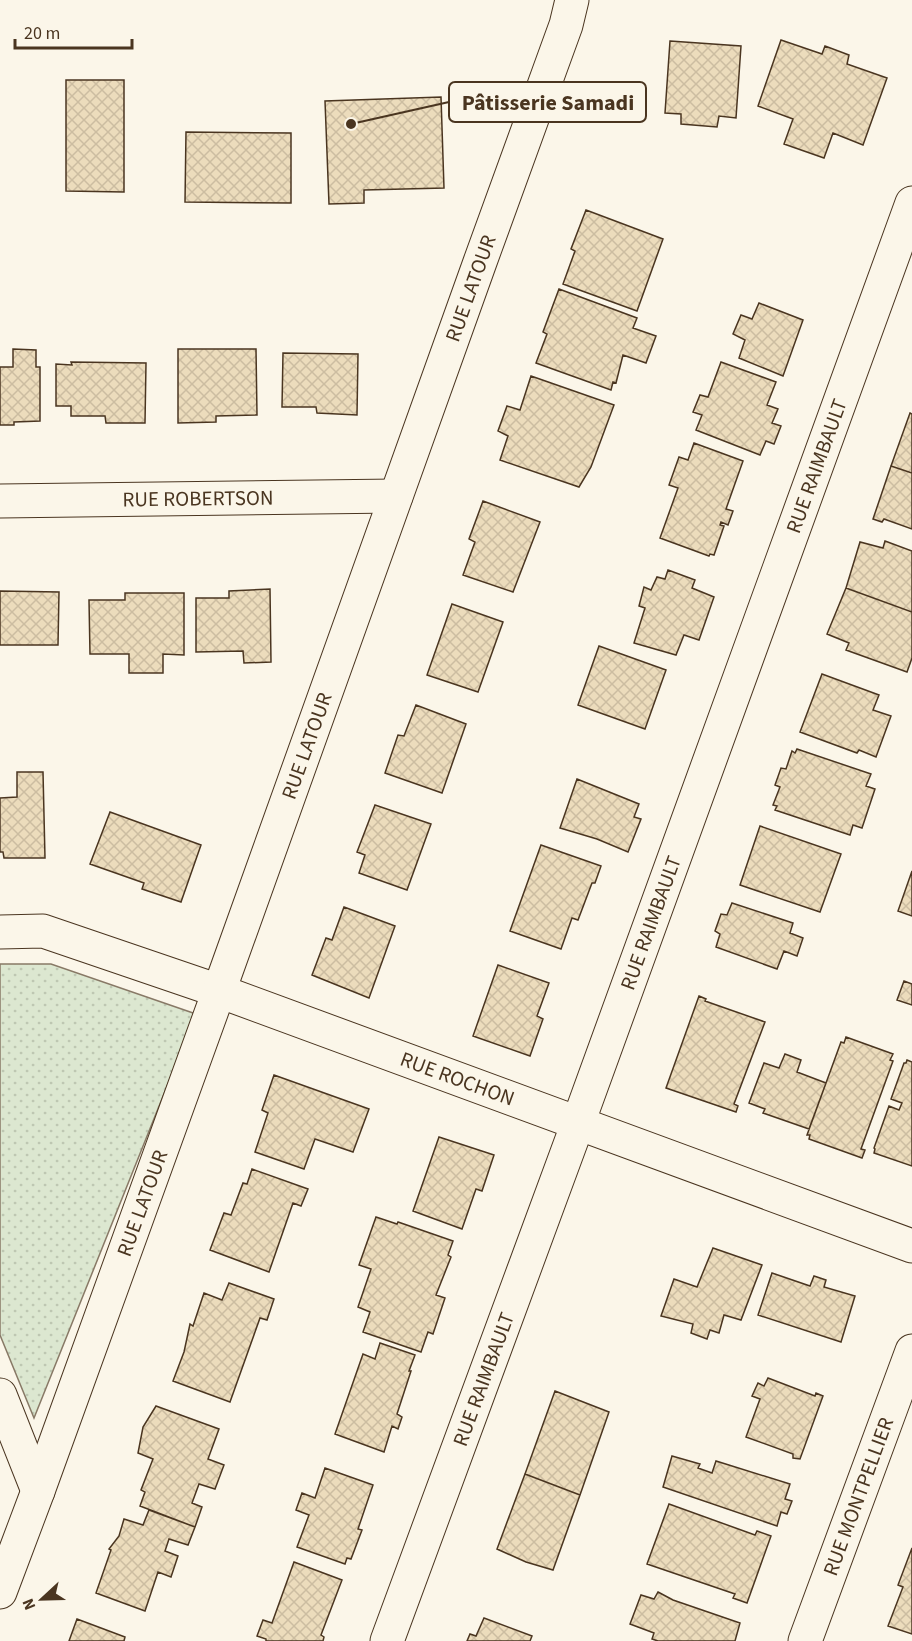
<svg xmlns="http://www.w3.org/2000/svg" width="912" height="1641" font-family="'Source Sans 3',sans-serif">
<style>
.grass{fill:url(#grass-dots);stroke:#887966;stroke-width:1.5}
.building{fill:url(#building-cross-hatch);stroke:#4a3520;stroke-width:1.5}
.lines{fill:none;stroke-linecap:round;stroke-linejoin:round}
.minor-casing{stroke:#4a3520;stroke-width:35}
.minor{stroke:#fbf6e9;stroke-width:33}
.labels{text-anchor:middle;stroke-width:4.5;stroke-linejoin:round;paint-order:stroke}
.street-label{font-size:21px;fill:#4a3520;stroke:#fbf6e9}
.leader{fill:none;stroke:#4a3520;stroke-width:2}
.callout-dot{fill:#4a3520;stroke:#fbf6e9;stroke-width:2}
.callout{fill:#fbf6e9;stroke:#4a3520;stroke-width:2}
.callout-label{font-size:22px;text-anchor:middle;font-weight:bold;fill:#4a3520}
</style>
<defs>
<pattern id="grass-dots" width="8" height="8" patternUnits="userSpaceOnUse" patternTransform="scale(1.5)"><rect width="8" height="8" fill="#dce7d0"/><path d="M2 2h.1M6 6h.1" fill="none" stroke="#bec7b2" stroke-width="1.8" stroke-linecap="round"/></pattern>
<pattern id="building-cross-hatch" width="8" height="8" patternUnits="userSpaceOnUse" patternTransform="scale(1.5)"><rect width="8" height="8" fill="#ecdcbc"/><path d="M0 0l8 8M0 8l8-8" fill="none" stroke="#ccbda1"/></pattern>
</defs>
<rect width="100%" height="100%" fill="#fbf6e9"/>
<path class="grass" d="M0 964H51L196 1014 34 1418 0 1335Z"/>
<path class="building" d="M781 40 822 54 825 46 849 55 847 64 887 78 863 145 833 133 824 158 784 144 793 119 758 106Z
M670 41 741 46 736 118 719 116 717 127 681 124V114L665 113Z
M66 80H124V192L66 191Z
M441 97 444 188 364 190V203L329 204 325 101Z
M186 132 291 133V203L185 202Z
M586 210 663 239 637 311 563 284 575 251 571 249Z
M559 289 637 318 633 328 656 336 646 363 623 355 616 383 613 382 611 390 536 363 547 334 543 332Z
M759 303 803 320 783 376 739 358 745 340 733 334 741 315 752 319Z
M13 349 36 350V367H40V421L14 422V425H0V367H13Z
M178 349H256L257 415 216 416V422L178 423Z
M283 353 358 354 357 415 317 413 316 407H282Z
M71 362 146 363 145 423H106L105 416H71V406H56V364L72 365Z
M721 362 776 382 767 405 778 409 772 423 781 426 774 444 766 441 760 455 696 430 702 415 693 412 700 395 708 397Z
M531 376 614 405 591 467 579 487 500 460 508 436 498 431 507 406 520 410Z
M910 413 912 414V473L891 466Z
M694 443 743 461 726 509 733 511 728 525 721 522 720 525 724 526 714 555 710 554 709 556 660 538 678 488 669 485 679 457 688 460Z
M891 466 912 473V529L884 519 882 522 873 519Z
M483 501 540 522 513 592 463 575 475 542 469 539Z
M885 541 912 551V612L846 588 860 542 883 548Z
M668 570 695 580 692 588 714 597 699 640 684 635 676 655 634 643 645 608 639 606 644 587 651 590 657 577 665 579Z
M846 588 912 612V658L907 672 846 650 849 643 827 634Z
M270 589 271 662 244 663 243 651 196 652V598H229V591Z
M0 591 59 592 58 645H0Z
M125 593H184V655L163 654V673H129V654H90L89 600H125Z
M452 604 503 622 478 692 427 675Z
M599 646 666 670 645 729 578 705Z
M822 674 879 695 873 710 891 716 876 757 859 750 857 753 800 732Z
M416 705 466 724 442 793 385 773 398 735 404 736Z
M797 749 871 774 866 786 875 789 862 828 853 825 850 835 775 810 777 806 773 805 780 787 775 785 781 768 786 769 792 751 795 753Z
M17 772H43L45 858H4L3 852H0V798L17 797Z
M577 779 639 804 634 817 641 819 628 852 597 839 560 828Z
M375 805 431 824 407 890 359 873 365 855 357 852Z
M110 812 201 845 181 902 142 889 144 883 90 864Z
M760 826 841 854 820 912 740 885Z
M541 845 601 866 595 883H592L578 920 572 918 561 949 510 931Z
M912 871V916L898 911Z
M732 903 793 923 790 933 803 938 797 956 784 951 777 969 716 947 720 934 715 931 721 914 727 915Z
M344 907 395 926 369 998 312 975 326 938 332 940Z
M498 965 549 983 537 1016 543 1019 530 1056 473 1036Z
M904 981 912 984V1005L897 1000Z
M699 996 706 999 705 1001 765 1022 734 1104 738 1106 736 1112 666 1088Z
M846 1037 893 1054 890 1060 893 1061 861 1149 865 1150 862 1158 809 1139 810 1135H807L841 1042 844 1043Z
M785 1054 801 1060 797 1072 826 1083 809 1129 763 1113 765 1109 749 1103 764 1063 779 1068Z
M907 1060 912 1062V1166L874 1153 875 1149 874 1148 889 1106 899 1110 902 1103 891 1099 904 1063H906Z
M274 1075 369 1109 353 1152 315 1139 304 1169 255 1152 268 1113 262 1110Z
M439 1137 494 1155 482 1191 476 1189 462 1229 413 1211Z
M252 1169 308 1189 301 1206 293 1203 269 1272 210 1250 224 1213 231 1215 243 1183 247 1184Z
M376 1217 397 1224 398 1222 453 1241 448 1255 451 1257 436 1295 445 1298 433 1334 428 1332 421 1352 363 1332 370 1312 358 1307 371 1269 359 1265Z
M713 1248 762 1265 741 1320 724 1315 719 1333 710 1330 707 1339 691 1333 693 1324 661 1316 674 1279 697 1287Z
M772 1273 810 1286 814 1276 826 1280 824 1287 855 1296 841 1342 758 1315Z
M229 1283 274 1299 267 1320 260 1318 230 1402 173 1381 184 1352 190 1324 193 1326 204 1293 222 1300Z
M380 1343 415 1355 409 1371H411L397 1414 402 1417 398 1429 392 1426 384 1452 335 1434 363 1354 375 1359Z
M768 1378 815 1396 816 1393 823 1396 800 1459 793 1458V1454L746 1437 760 1399 752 1396 758 1383 764 1386Z
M555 1391 609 1412 580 1495 525 1474Z
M156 1406 219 1429 208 1459 224 1465 215 1489 199 1484 192 1503 202 1507 195 1527 140 1506 145 1492 141 1490 153 1459 138 1453 143 1427Z
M672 1456 700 1464 698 1468 712 1473 716 1461 790 1484 785 1499 792 1501 787 1514 781 1512 777 1526 663 1487Z
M325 1468 373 1485 358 1529 362 1530 351 1559 347 1558 345 1564 297 1547 309 1515 296 1510 302 1493 315 1498Z
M525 1474 580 1495 553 1570 526 1562 497 1549Z
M669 1504 755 1535 757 1531 771 1536 747 1603 733 1598 735 1594 647 1564Z
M149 1510 195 1527 188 1545 169 1539 165 1551 178 1556 171 1577 158 1572 145 1611 96 1593 111 1550 109 1549 119 1536 124 1519 143 1525Z
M912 1548V1634L888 1626 903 1587 898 1585Z
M294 1562 342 1580 321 1635 324 1637 323 1641H266V1639L257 1636 263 1620 272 1623Z
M658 1592 673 1600 740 1623 735 1641H658L652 1639 654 1633 630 1624 641 1595 654 1599Z
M484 1618 532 1636 530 1641H467L470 1634 476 1636Z
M77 1619 125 1637 124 1641H69Z"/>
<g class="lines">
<defs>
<g id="minor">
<path id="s1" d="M0 501 396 496"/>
<path id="s2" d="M0 932 43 931 219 991 912 1246"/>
<path d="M0 1395 38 1491"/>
<path id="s3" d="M0 1592 38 1491 219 991 480 262 566 25 572 0"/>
<path id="s4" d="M387 1641 578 1123 912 203"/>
<path id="s5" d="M805 1641 912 1351"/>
</g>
</defs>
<use href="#minor" class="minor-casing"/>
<use href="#minor" class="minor"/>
</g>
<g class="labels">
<g class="street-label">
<text dy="7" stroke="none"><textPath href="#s3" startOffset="1386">RUE LATOUR</textPath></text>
<text dy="7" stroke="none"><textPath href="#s4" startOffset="1251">RUE RAIMBAULT</textPath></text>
<text dy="7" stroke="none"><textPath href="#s1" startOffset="198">RUE ROBERTSON</textPath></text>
<text dy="7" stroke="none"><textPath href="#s3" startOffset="900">RUE LATOUR</textPath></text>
<text dy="7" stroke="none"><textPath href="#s4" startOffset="765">RUE RAIMBAULT</textPath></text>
<text dy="7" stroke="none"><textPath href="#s2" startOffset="483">RUE ROCHON</textPath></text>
<text dy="7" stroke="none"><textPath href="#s3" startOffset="414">RUE LATOUR</textPath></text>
<text dy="7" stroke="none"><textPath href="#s4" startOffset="279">RUE RAIMBAULT</textPath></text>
<text dy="7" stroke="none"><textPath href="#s5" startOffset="154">RUE MONTPELLIER</textPath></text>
</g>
</g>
<path class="leader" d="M351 124L449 102"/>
<circle class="callout-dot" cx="351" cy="124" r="6"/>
<rect class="callout" x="449" y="82" width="197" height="40" rx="6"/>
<g class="callout-label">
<text x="548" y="110">Pâtisserie Samadi</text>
</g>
<g transform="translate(42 1599) rotate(248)" stroke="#fbf6e9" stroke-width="4.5" paint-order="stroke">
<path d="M0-4.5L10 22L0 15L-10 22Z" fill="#4a3520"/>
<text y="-9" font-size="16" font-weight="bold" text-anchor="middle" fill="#4a3520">N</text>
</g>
<path d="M15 39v9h117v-9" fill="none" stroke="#4a3520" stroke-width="3"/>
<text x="24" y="39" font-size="18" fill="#4a3520" stroke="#fbf6e9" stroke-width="4.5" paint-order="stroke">20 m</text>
</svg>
